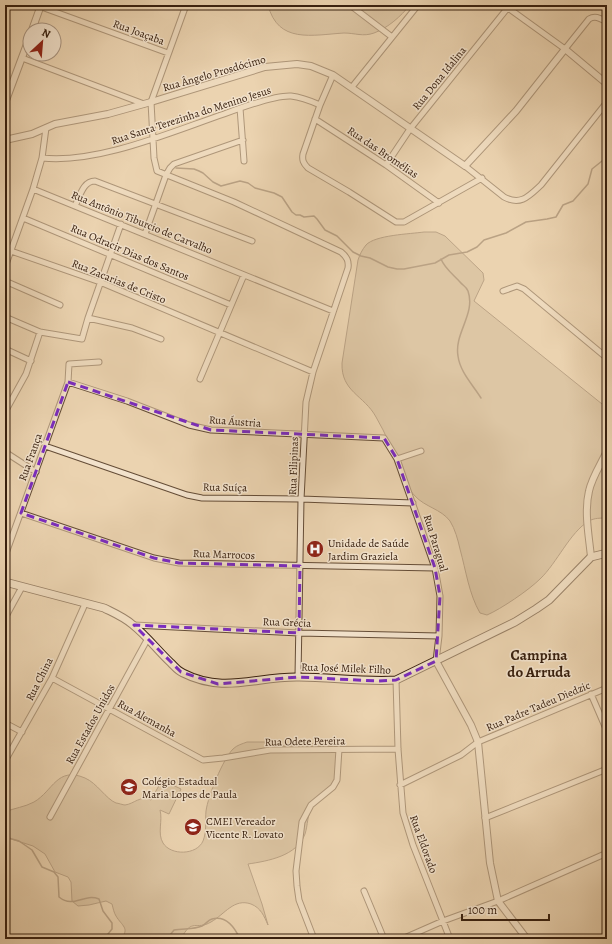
<svg xmlns="http://www.w3.org/2000/svg" width="612" height="944" font-family="Alegreya,serif">
<style>
.green{fill:#cdb595;stroke:#826a52}
.lines{fill:none;stroke-linecap:round;stroke-linejoin:round}
.stream{stroke:#7f674f;stroke-width:1.5}
.minor-casing{stroke:#654d37;stroke-width:7}
.tertiary-casing{stroke:#654d37;stroke-width:8}
.secondary-casing{stroke:#38200f;stroke-width:9}
.minor{stroke:#f2e2cc;stroke-width:5}
.tertiary{stroke:#f2e2cc;stroke-width:6}
.secondary{stroke:#f2e2cc;stroke-width:7}
.marked{fill:none;stroke:#7b2cbf;stroke-width:3;stroke-dasharray:8 5;stroke-linejoin:round}
.labels{text-anchor:middle;stroke-width:3;stroke-linejoin:round;paint-order:stroke}
.street-label{font-size:11px;fill:#38200f;stroke:#f2e2cc}
.poi-label{font-size:11px;fill:#38200f;stroke:#f2e2cc;text-anchor:start}
.district-label{font-size:15px;font-weight:bold;fill:#38200f;stroke:#f2e2cc}
</style>
<rect width="100%" height="100%" fill="#ebd3b0"/>
<filter id="stains"><feTurbulence type="fractalNoise" baseFrequency=".005" numOctaves="4"/><feColorMatrix values="0 0 0 0 .2 0 0 0 0 .09 0 0 0 0 .02 0 0 0 .5 -.17"/></filter>
<radialGradient id="worn" r=".72"><stop offset=".6" stop-color="#630" stop-opacity="0"/><stop offset="1" stop-color="#630" stop-opacity=".3"/></radialGradient>
<path class="green" d="M268 5H410C401 16 388 28 374 33 363 37 355 33 344 33 312 35 278 44 268 5Z
M424 232H436L445 236 483 273 484 280 474 301 607 408V518C601 518 594 518 589 521 570 532 557 563 540 579 529 590 501 609 487 615L480 613C469 594 466 571 460 549 458 540 455 529 450 521 441 509 425 507 415 496 408 489 405 479 401 470 393 452 386 434 376 417 364 395 341 392 342 363L358 260C360 254 362 250 366 245 375 235 410 234 424 232Z
M247 742H264L285 746 318 743 335 745C337 756 339 769 336 779 334 786 317 800 312 807 307 815 308 825 305 834 297 856 268 861 248 864L262 904 268 925C264 916 261 908 251 904 234 898 225 914 211 922 196 931 192 917 181 939H121C130 928 122 926 116 916 114 913 113 908 112 904L106 901 89 905 78 906 72 901 71 882 68 877 55 872 45 854 33 846 5 837V812C14 808 25 807 34 802 53 791 57 766 85 778 97 783 106 799 116 803 118 803 123 805 125 805 134 804 140 795 151 800L162 780 181 789 169 814 160 810C163 821 157 833 163 843 171 856 197 855 203 841 207 831 205 821 206 811 208 796 223 759 233 749 237 745 242 744 247 742Z"/>
<g class="lines">
<path class="stream" d="M176 168 194 169 199 171 203 173 213 182 221 186 240 181 248 183 255 188 274 193 282 197 292 212 296 215H300L304 217 314 216 317 219 325 230 337 236 353 252 361 256 370 258 388 267 397 269H404L435 263 449 255 467 252 477 247 484 240 506 233 526 222 547 219 556 217 563 205 573 201 588 184 592 169 607 157
M441 259C445 269 454 275 460 282 463 286 466 286 468 291 476 314 454 333 458 356 460 372 473 385 481 398
M5 837 19 841 32 850 42 867 54 872 58 877 59 897C74 909 83 893 99 899L103 911 112 923V929L104 939
M167 939 174 930C183 928 193 930 202 926 206 924 208 920 212 919 227 915 235 928 240 939"/>
<defs>
<path id="minor" d="M36 5 168 53
M186 5 151 102 154 158 157 171 234 202 341 252C347 257 349 261 348 268L313 372 306 402 301 499 298 677
M350 5 392 37
M504 5 565 49 589 19C596 15 601 19 607 22
M22 58 144 104
M333 75 320 105 303 154C302 160 303 163 308 168L349 192 396 222H404L482 178
M352 87 418 5
M240 108 244 161
M315 119 386 165 439 203
M42 158C98 164 171 132 224 114 240 108 275 95 291 96 301 97 311 101 320 105
M386 165 410 129 510 5
M465 166 504 197C521 206 529 196 541 185L607 102
M33 189 333 311
M75 206C80 196 83 181 95 181L252 241
M23 218 231 305
M145 234 166 175 170 168 174 164 243 140
M11 251 100 282 313 372
M5 267 33 189 42 158 46 128
M5 281 60 305
M503 291 517 286 524 289 607 358
M5 317 40 332 82 339 88 318 121 224
M88 318 132 328 161 339
M5 349 31 361
M200 379 244 275
M68 382 127 401 189 425 211 430 384 438 397 459 435 568 440 596 439 636 436 661
M5 412 26 374 40 332
M45 446 187 495 202 498 301 499 413 503
M5 452 36 472
M397 459 421 451
M21 513 154 558 179 563 435 568
M5 556 68 382 69 364 99 362
M5 618 22 587
M134 625 299 633 439 636
M52 678 203 760 223 758 270 750 398 749
M396 680 398 749 403 813 413 845 450 939
M591 694 607 731
M5 723 22 732
M5 761 52 678 85 604
M400 785 461 755 478 742 607 688
M50 817 147 640
M485 818 607 769
M364 891 384 939
M314 939 299 900 297 886 296 871 302 822 311 805 333 787 337 780 339 749
M402 939 443 921 498 901 607 853
M600 939 607 936"/>
<path id="tertiary" d="M32 30 41 5
M5 103 30 36
M5 140 32 134 55 124 108 114 151 102 265 67 297 64 311 66 333 75 465 166 516 111 565 49 607 84
M591 557C589 536 584 512 589 491 592 477 601 464 607 451
M436 661 471 725 478 742 490 863 498 901 527 939"/>
<path id="secondary" d="M5 582 104 608C114 613 124 617 133 625 147 636 158 651 171 663 175 667 178 671 183 673 224 694 257 676 299 677 331 677 363 682 396 680L515 622 536 609 549 600 591 557 607 553"/>
</defs>
<use href="#minor" class="minor-casing"/>
<use href="#tertiary" class="tertiary-casing"/>
<use href="#secondary" class="secondary-casing"/>
<use href="#minor" class="minor"/>
<use href="#tertiary" class="tertiary"/>
<use href="#secondary" class="secondary"/>
</g>
<path d="M0 0H612V944H0ZM68 382 211 430 384 438 397 459 435 568 440 596 436 661 396 680 377 681 298 677 218 684 181 672 134 625 299 633 300 566 179 563 154 558 21 513Z" fill="#ebd3b0" fill-opacity=".55" fill-rule="evenodd"/>
<path class="marked" d="M68 382 211 430 384 438 397 459 435 568 440 596 436 661 396 680 377 681 298 677 218 684 181 672 134 625 299 633 300 566 179 563 154 558 21 513Z"/>
<defs>
<symbol id="hospital-disc" viewBox="-11 -11 22 22"><circle r="9.5" fill="#8f2418" stroke="#f2e2cc"/><path d="M-5-5h3v3.5h4V-5h3V5h-3V1.5h-4V5h-3Z" fill="#fff"/></symbol>
<symbol id="school-disc" viewBox="-11 -11 22 22"><circle r="9.5" fill="#8f2418" stroke="#f2e2cc"/><path d="M0-5L7-2L0 1L-7-2ZM-4 1L0 2.5L4 1V4Q0 6-4 4Z" fill="#fff"/></symbol>
</defs>
<g fill-rule="evenodd">
<use href="#hospital-disc" x="305" y="539" width="20" height="20"/>
<use href="#school-disc" x="119" y="777" width="20" height="20"/>
<use href="#school-disc" x="183" y="817" width="20" height="20"/>
</g>
<g class="labels">
<g class="street-label">
<text transform="translate(139 32) rotate(20)" y="4">Rua Joaçaba</text>
<text transform="translate(214 73) rotate(-16)" y="4">Rua Ângelo Prosdócimo</text>
<text transform="translate(439 78) rotate(-51)" y="4">Rua Dona Idalina</text>
<text transform="translate(191 115) rotate(-18)" y="4">Rua Santa Terezinha do Menino Jesus</text>
<text transform="translate(383 152) rotate(34)" y="4">Rua das Bromélias</text>
<text transform="translate(142 222) rotate(22)" y="4">Rua Antônio Tiburcio de Carvalho</text>
<text transform="translate(130 252) rotate(23)" y="4">Rua Odracir Dias dos Santos</text>
<text transform="translate(119 281) rotate(22)" y="4">Rua Zacarias de Cristo</text>
<text transform="translate(235 421) rotate(4)" y="4">Rua Áustria</text>
<text transform="translate(30 457) rotate(-70)" y="4">Rua França</text>
<text transform="translate(293 466) rotate(-88)" y="4">Rua Filipinas</text>
<text transform="translate(225 487) rotate(1)" y="4">Rua Suíça</text>
<text transform="translate(436 543) rotate(73)" y="4">Rua Paragual</text>
<text transform="translate(224 554) rotate(2)" y="4">Rua Marrocos</text>
<text transform="translate(287 622) rotate(2)" y="4">Rua Grécia</text>
<text transform="translate(346 668) rotate(2)" y="4">Rua José Milek Filho</text>
<text transform="translate(39 679) rotate(-63)" y="4">Rua China</text>
<text transform="translate(538 706) rotate(-23)" y="4">Rua Padre Tadeu Diedzic</text>
<text transform="translate(147 718) rotate(29)" y="4">Rua Alemanha</text>
<text transform="translate(90 724) rotate(-61)" y="4">Rua Estados Unidos</text>
<text transform="translate(305 741) rotate(-1)" y="4">Rua Odete Pereira</text>
<text transform="translate(424 844) rotate(70)" y="4">Rua Eldorado</text>
</g>
<g class="poi-label">
<text x="328" y="547">Unidade de Saúde<tspan x="328" dy="13">Jardim Graziela</tspan></text>
<text x="142" y="785">Colégio Estadual<tspan x="142" dy="13">Maria Lopes de Paula</tspan></text>
<text x="206" y="825">CMEI Vereador<tspan x="206" dy="13">Vicente R. Lovato</tspan></text>
</g>
<g class="district-label">
<text x="539" y="660">Campina<tspan x="539" dy="17">do Arruda</tspan></text>
</g>
</g>
<rect width="612" height="944" fill="none" stroke="#ebd3b0" stroke-width="20"/>
<rect x="6" y="6" width="600" height="932" fill="none" stroke="#38200f" stroke-width="2"/>
<rect x="10" y="10" width="592" height="924" fill="none" stroke="#38200f"/>
<g transform="translate(42 42) rotate(26)"><circle r="19" fill="#f2e2cc" stroke="#a89480"/>
<path d="M0-3L7 15L0 10L-7 15Z" fill="#8f2418"/>
<text y="-6" font-size="11" font-weight="bold" text-anchor="middle" fill="#38200f">N</text>
</g>
<path d="M462 914v6h87v-6" fill="none" stroke="#38200f" stroke-width="2"/>
<text x="468" y="914" font-size="12" fill="#38200f" stroke="#f2e2cc" stroke-width="3" paint-order="stroke">100 m</text>
<rect width="100%" height="100%" filter="url(#stains)"/>
<rect width="100%" height="100%" fill="url(#worn)"/>
</svg>
